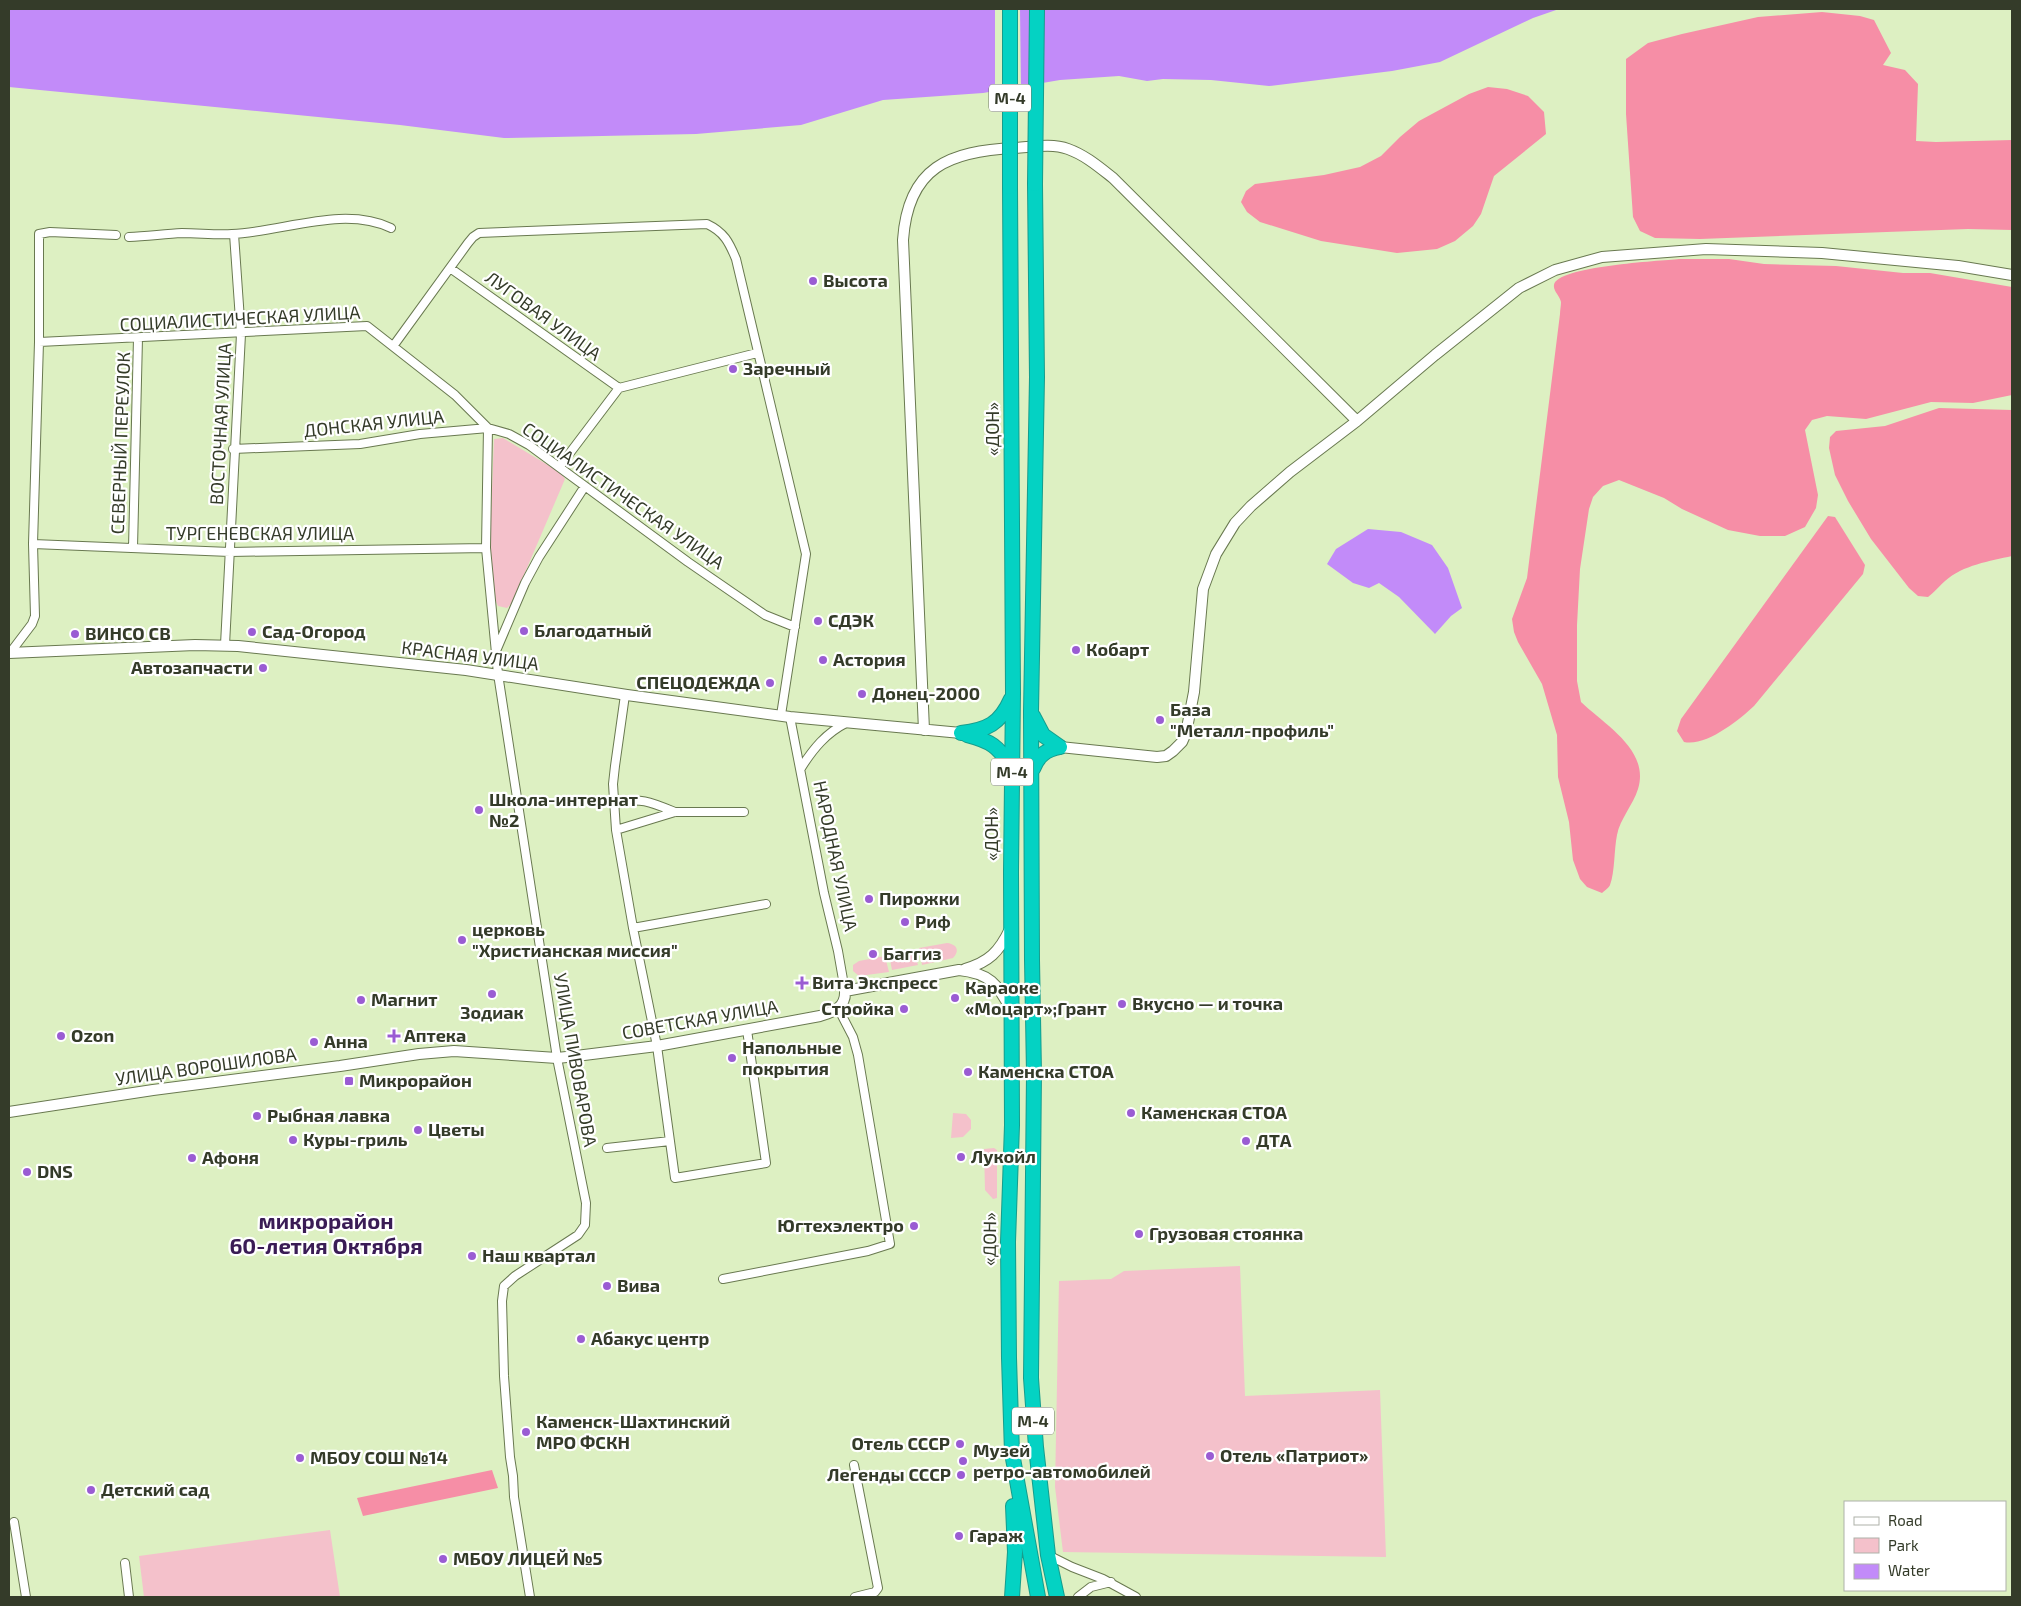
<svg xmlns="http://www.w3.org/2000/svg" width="2021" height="1606" font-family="'Exo 2',sans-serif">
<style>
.green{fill:#f4c1cb}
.forest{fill:#f68ea6}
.water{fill:#c28bf9}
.pier{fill:#ddf0c2}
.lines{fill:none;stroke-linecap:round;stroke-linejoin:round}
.street-casing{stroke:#697950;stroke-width:10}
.secondary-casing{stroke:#697950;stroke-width:12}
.highway-casing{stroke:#159d8d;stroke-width:16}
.street{stroke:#fff;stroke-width:8}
.secondary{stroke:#fff;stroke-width:10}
.highway{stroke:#04d2c3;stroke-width:14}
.highway-bridge-casing{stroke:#159d8d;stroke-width:16;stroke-linecap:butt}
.highway-bridge{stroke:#04d2c3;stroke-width:14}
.poi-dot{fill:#9a5cd3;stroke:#fff;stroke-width:2}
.labels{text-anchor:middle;stroke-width:4.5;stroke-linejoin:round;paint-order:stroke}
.shield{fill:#fff;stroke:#717669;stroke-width:1}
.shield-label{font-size:16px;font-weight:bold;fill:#343b29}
.poi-label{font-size:18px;font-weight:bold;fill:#343b29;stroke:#fff;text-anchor:start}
.street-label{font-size:18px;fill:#343b29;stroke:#fff}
.district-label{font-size:22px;font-weight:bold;fill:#3a1c55;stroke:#fff}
</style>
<rect width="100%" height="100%" fill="#ddf0c2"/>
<path class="green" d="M503 438 561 473 565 479 512 603 507 608 498 606 494 598 490 541 494 439Z
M947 943C957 944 960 951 953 958L922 965 919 948Z
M914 950 918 965 892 970 889 955Z
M885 956 889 972 859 976 853 971V965L859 961Z
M953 1113 966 1114 971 1120V1129L963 1137 951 1138Z
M994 1148 997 1150V1198L993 1199 985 1190 984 1149Z
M1240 1266 1245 1396 1380 1390 1386 1557 1063 1552 1055 1487 1059 1281 1111 1279 1124 1271Z
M330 1530 340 1597H144L139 1556Z"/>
<path class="forest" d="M1822 12 1860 16 1874 20 1891 53 1883 65 1905 70 1918 84 1916 141 1936 142 2012 140V230L1968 229 1700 239 1655 238 1640 231 1633 217 1626 114V59L1648 43 1682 34 1758 17Z
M1488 87 1507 89 1528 96 1544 112 1546 134 1494 176 1481 214 1473 226 1455 241 1437 249 1397 253 1321 241 1260 222 1247 212 1241 202 1246 191 1255 184 1324 175 1360 167 1381 156 1400 137 1419 121 1469 94Z
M1679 259H1729L1764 264 1836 266 1903 273H1930L2012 287V395L1973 403 1931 402 1866 419 1827 416 1812 420 1805 430 1818 495 1816 508 1805 527 1785 536H1760L1728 530 1682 509 1664 498 1619 480 1603 486 1593 497 1589 509 1580 569 1577 625V681L1581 702C1605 725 1650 750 1638 789 1633 805 1620 819 1617 835 1614 849 1615 872 1610 885 1609 888 1605 890 1602 893L1587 887 1580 879 1573 860 1569 822 1558 777 1557 735 1542 684 1518 642 1514 632 1512 619 1527 578 1560 314C1560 310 1561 306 1561 302 1560 296 1553 291 1554 285 1557 266 1660 261 1679 259Z
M1939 408 2012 410V556C1990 561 1963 565 1945 581 1939 586 1935 592 1928 597L1918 596 1909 588 1871 539 1848 501 1835 475 1829 448 1830 437 1836 431 1885 426Z
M1828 516 1835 517 1865 565 1863 574 1754 706C1739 720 1706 747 1684 742L1677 731 1681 719Z
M492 1470 498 1488 363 1516 357 1498Z"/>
<path class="water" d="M9 9H1559L1533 18 1440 62 1392 71 1269 86 1211 80 1163 79 1147 81 1119 76 1060 80 983 93 883 100 801 125 696 134 504 138 400 125 9 87Z
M1368 529 1401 532 1432 545 1448 568 1462 608 1451 616 1435 634 1399 597 1379 583 1369 588 1353 583 1327 564 1336 549Z"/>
<path class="pier" d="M995 9H1020L1021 90 995 94Z"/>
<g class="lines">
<defs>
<path id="street" d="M129 237C147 236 165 234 182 233 199 233 216 235 232 234 283 232 343 205 391 228
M450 268 619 388
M39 342 367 326 455 395 488 428 509 434 529 445 688 562 765 615 795 627
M394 345 468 243 473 237 479 233 707 224C724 232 729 242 736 259L806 554 781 715
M233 449 360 444 420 434 488 428 486 548 498 674 557 1058 586 1203 585 1225 578 1235 515 1276 504 1286 502 1301 504 1376 510 1457 513 1476 514 1497 530 1597
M560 466 619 388 757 353
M33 544 230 552 486 548
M133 548 138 338
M225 645 241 334 234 234
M496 651 525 583 539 557 585 486
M10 653 32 624 35 616 33 544 39 342V234L50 232 116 235
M625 695 615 766 613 784 616 830 633 928 657 1046 675 1178 766 1163 747 1030
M790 717 824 893 838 951 845 991
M801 768C813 749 826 733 846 723
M615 803C640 797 651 802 675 812
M616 830 675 812H744
M633 928 766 904
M607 1148 670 1141
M723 1279 868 1251 890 1244 858 1055 853 1037 838 1008
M854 1465 878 1588 875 1592 855 1597
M14 1522 26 1597
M1048 1555 1072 1567 1103 1579 1136 1597
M125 1563 129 1597
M1078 1597 1091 1587 1111 1582"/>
<path id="secondary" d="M9 653 195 645 238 646 466 670 627 695 790 717 961 733
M924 730 903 240C908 167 949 151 1015 148 1032 147 1052 143 1068 149 1085 155 1099 167 1113 178L1357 421
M1060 747 1157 757 1166 756 1173 751 1182 742 1186 733 1194 692 1203 589 1216 554 1235 523 1251 506 1290 472 1357 421 1435 355 1519 288 1555 270 1602 257 1706 249 1822 253 1958 266 2012 275
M965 969C989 962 999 952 1010 929
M9 1112 153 1090 340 1066 419 1054 454 1051 557 1058 576 1056 657 1046 820 1016C834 1012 846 1007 845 991L959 970C989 973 998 984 1011 1010"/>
<path id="highway" d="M1035 184 1037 377 1031 712 1032 960 1034 1073 1031 1378 1036 1447 1048 1555 1057 1597
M1010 187 1013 693 1011 872 1012 1125 1008 1242 1009 1358 1012 1453 1038 1597
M1033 716 1043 735 1060 747
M961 733C987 730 1000 724 1011 699
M967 735C990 741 999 746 1011 768
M1033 769C1038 756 1045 750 1060 747
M1012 1597 1015 1552 1013 1506"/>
</defs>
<use href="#street" class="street-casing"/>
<use href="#secondary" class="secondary-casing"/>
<use href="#highway" class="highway-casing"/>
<use href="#street" class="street"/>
<use href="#secondary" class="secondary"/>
<use href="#highway" class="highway"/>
<defs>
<path id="highway-bridge" d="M1010 9V187
M1035 184 1037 9"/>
</defs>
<use href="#highway-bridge" class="highway-bridge-casing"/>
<use href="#highway-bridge" class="highway-bridge"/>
</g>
<g class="poi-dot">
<circle cx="813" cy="281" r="5"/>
<circle cx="733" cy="369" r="5"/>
<circle cx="818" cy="621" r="5"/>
<circle cx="524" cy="631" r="5"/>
<circle cx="252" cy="632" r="5"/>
<circle cx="75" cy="634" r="5"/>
<circle cx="1076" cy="650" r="5"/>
<circle cx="823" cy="660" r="5"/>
<circle cx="263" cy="668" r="5"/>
<circle cx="770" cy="683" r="5"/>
<circle cx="862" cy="694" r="5"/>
<circle cx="1160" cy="720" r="5"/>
<circle cx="479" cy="810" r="5"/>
<circle cx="869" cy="899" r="5"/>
<circle cx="905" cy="922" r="5"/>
<circle cx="462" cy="940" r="5"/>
<circle cx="873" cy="954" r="5"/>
<path d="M799.5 975.5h5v5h5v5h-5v5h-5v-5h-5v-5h5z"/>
<circle cx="492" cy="994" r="5"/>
<circle cx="955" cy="998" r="5"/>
<circle cx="361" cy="1000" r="5"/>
<circle cx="1122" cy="1004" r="5"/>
<circle cx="904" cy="1009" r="5"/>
<circle cx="61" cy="1036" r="5"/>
<path d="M391.5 1028.5h5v5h5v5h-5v5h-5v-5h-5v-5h5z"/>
<circle cx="314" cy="1042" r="5"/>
<circle cx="732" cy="1058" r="5"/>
<circle cx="968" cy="1072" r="5"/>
<rect x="344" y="1076" width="10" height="10" rx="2.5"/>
<circle cx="1131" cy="1113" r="5"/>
<circle cx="257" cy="1116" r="5"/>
<circle cx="418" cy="1130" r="5"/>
<circle cx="293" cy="1140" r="5"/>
<circle cx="1246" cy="1141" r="5"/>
<circle cx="961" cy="1157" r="5"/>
<circle cx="192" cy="1158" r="5"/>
<circle cx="27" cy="1172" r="5"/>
<circle cx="914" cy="1226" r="5"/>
<circle cx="1139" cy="1234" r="5"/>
<circle cx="472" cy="1256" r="5"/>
<circle cx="607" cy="1286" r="5"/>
<circle cx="581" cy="1339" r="5"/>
<circle cx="526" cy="1432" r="5"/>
<circle cx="960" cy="1444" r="5"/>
<circle cx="1210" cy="1456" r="5"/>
<circle cx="300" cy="1458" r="5"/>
<circle cx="963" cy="1461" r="5"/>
<circle cx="961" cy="1475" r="5"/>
<circle cx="91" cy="1490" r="5"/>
<circle cx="959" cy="1536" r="5"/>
<circle cx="443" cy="1559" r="5"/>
</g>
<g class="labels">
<g class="shield">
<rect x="989" y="84.5" width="42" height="27" rx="4"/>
<rect x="991" y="758.5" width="42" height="27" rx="4"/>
<rect x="1012" y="1407.5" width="42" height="27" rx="4"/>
</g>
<g class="shield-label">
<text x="1010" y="104">М-4</text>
<text x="1012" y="778">М-4</text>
<text x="1033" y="1427">М-4</text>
</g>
<g class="poi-label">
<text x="823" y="287">Высота</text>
<text x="743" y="375">Заречный</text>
<text x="828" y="627">СДЭК</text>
<text x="534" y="637">Благодатный</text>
<text x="262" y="638">Сад-Огород</text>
<text x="85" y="640">ВИНСО СВ</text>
<text x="1086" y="656">Кобарт</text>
<text x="833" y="666">Астория</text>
<text x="253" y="674" text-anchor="end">Автозапчасти</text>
<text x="760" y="689" text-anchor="end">СПЕЦОДЕЖДА</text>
<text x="872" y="700">Донец-2000</text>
<text x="1170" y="716">База<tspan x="1170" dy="21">"Металл-профиль"</tspan></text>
<text x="489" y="806">Школа-интернат<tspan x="489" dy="21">№2</tspan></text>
<text x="879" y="905">Пирожки</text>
<text x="915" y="928">Риф</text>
<text x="472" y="936">церковь<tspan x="472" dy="21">"Христианская миссия"</tspan></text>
<text x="883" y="960">Баггиз</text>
<text x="812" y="989">Вита Экспресс</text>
<text x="965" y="994">Караоке<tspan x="965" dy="21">«Моцарт»;Грант</tspan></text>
<text x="371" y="1006">Магнит</text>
<text x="1132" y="1010">Вкусно — и точка</text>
<text x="894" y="1015" text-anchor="end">Стройка</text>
<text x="492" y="1019" text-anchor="middle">Зодиак</text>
<text x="71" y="1042">Ozon</text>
<text x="404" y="1042">Аптека</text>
<text x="324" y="1048">Анна</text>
<text x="742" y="1054">Напольные<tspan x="742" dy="21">покрытия</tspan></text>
<text x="978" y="1078">Каменска СТОА</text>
<text x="359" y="1087">Микрорайон</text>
<text x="1141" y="1119">Каменская СТОА</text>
<text x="267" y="1122">Рыбная лавка</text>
<text x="428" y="1136">Цветы</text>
<text x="303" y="1146">Куры-гриль</text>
<text x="1256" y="1147">ДТА</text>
<text x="971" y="1163">Лукойл</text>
<text x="202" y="1164">Афоня</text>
<text x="37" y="1178">DNS</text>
<text x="904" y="1232" text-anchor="end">Югтехэлектро</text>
<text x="1149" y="1240">Грузовая стоянка</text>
<text x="482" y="1262">Наш квартал</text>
<text x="617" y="1292">Вива</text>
<text x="591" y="1345">Абакус центр</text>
<text x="536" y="1428">Каменск-Шахтинский<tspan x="536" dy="21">МРО ФСКН</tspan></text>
<text x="950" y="1450" text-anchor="end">Отель СССР</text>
<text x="973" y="1457">Музей<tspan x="973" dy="21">ретро-автомобилей</tspan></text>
<text x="1220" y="1462">Отель «Патриот»</text>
<text x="310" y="1464">МБОУ СОШ №14</text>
<text x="951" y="1481" text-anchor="end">Легенды СССР</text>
<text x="101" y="1496">Детский сад</text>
<text x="969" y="1542">Гараж</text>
<text x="453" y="1565">МБОУ ЛИЦЕЙ №5</text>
</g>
<g class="street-label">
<text transform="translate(543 316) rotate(36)" y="6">ЛУГОВАЯ УЛИЦА</text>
<text transform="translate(240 319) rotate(-3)" y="6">СОЦИАЛИСТИЧЕСКАЯ УЛИЦА</text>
<text transform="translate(221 424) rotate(-87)" y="6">ВОСТОЧНАЯ УЛИЦА</text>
<text transform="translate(374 424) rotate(-6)" y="6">ДОНСКАЯ УЛИЦА</text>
<text transform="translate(993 429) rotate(-90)" y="6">«ДОН»</text>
<text transform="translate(121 443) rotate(-88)" y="6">СЕВЕРНЫЙ ПЕРЕУЛОК</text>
<text transform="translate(623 496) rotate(35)" y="6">СОЦИАЛИСТИЧЕСКАЯ УЛИЦА</text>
<text x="260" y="540">ТУРГЕНЕВСКАЯ УЛИЦА</text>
<text transform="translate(470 656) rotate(7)" y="6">КРАСНАЯ УЛИЦА</text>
<text transform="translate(992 834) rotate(-90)" y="6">«ДОН»</text>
<text transform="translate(835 856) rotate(78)" y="6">НАРОДНАЯ УЛИЦА</text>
<text transform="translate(700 1020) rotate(-10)" y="6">СОВЕТСКАЯ УЛИЦА</text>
<text transform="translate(575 1060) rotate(80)" y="6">УЛИЦА ПИВОВАРОВА</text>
<text transform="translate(206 1067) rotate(-8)" y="6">УЛИЦА ВОРОШИЛОВА</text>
<text transform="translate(990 1239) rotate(-89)" y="6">«ДОН»</text>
</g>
<g class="district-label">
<text x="326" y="1229">микрорайон<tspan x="326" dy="25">60-летия Октября</tspan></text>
</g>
</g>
<rect width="2021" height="1606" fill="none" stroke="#343b29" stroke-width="20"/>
<rect x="1844" y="1501" width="162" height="90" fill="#ffffff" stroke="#aeb1a9"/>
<rect x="1854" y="1517" width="25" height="8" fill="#ffffff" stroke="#aeb1a9"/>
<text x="1888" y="1526" font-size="15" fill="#343b29">Road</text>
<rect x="1854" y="1538" width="25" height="15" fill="#f4c1cb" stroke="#aeb1a9"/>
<text x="1888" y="1551" font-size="15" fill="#343b29">Park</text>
<rect x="1854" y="1564" width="25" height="15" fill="#c28bf9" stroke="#aeb1a9"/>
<text x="1888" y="1576" font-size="15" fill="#343b29">Water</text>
</svg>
